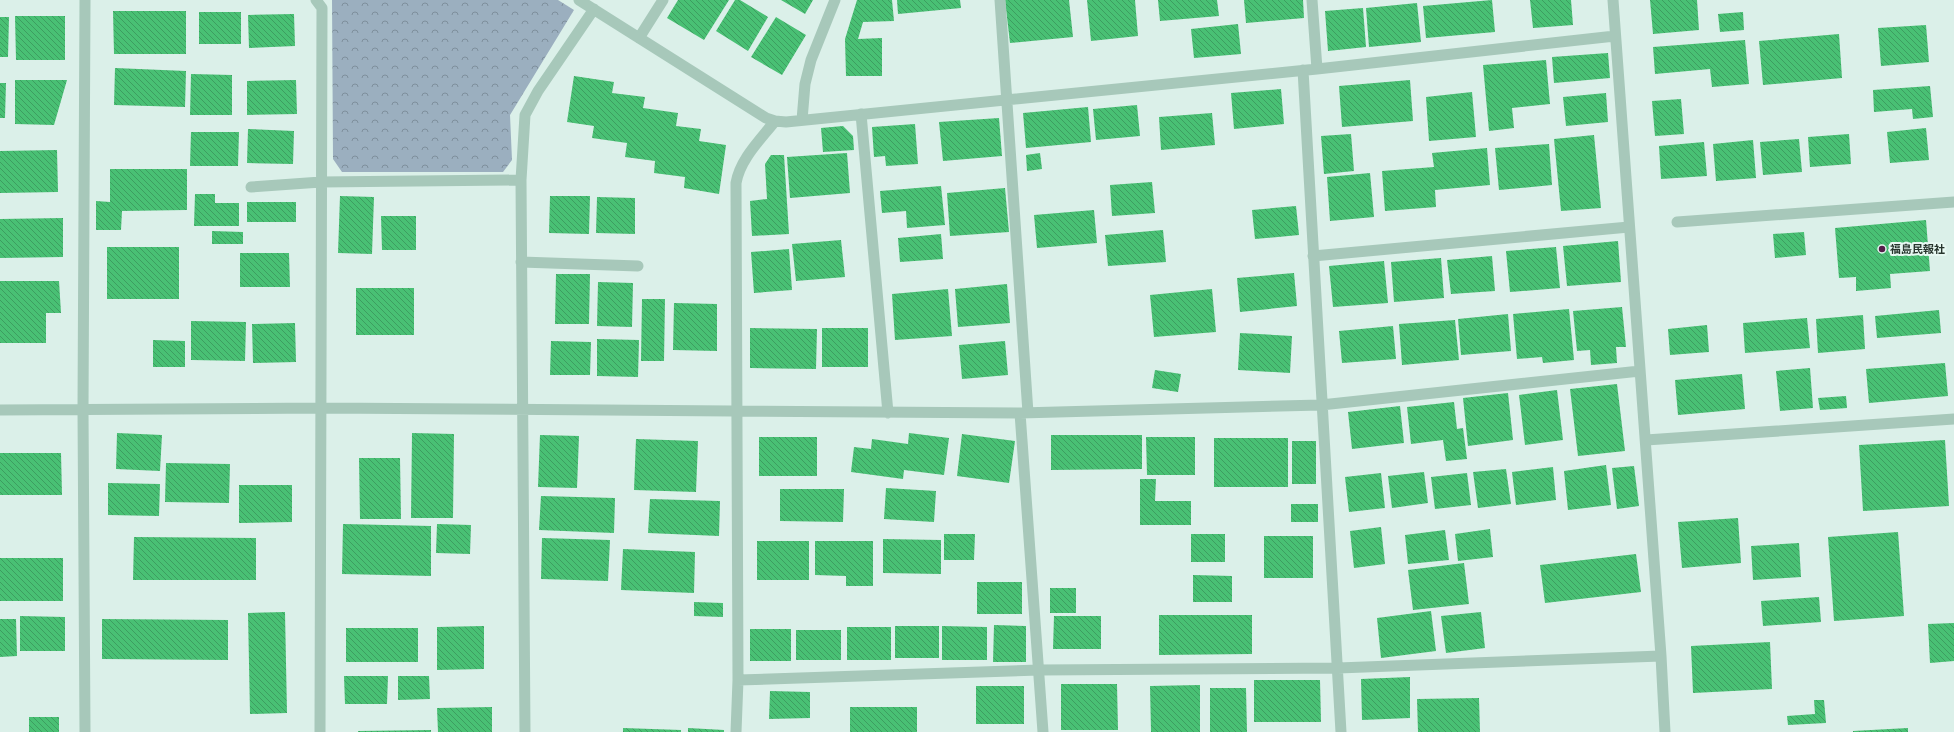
<svg xmlns="http://www.w3.org/2000/svg" width="1954" height="732" font-family="'Nunito Sans','Noto Sans JP',sans-serif">
<style>
.park{fill:url(#park-crowns)}
.building{fill:url(#building-back-hatch)}
.lines{fill:none;stroke-linecap:round;stroke-linejoin:round}
.minor{stroke:#a7c8ba;stroke-width:11}
.poi-dot{fill:#541f4a;stroke:#e7f8f2;stroke-width:1.5}
.labels{text-anchor:middle;stroke-width:4;stroke-linejoin:round;paint-order:stroke}
.poi-label{font-size:11px;font-weight:bold;fill:#27352d;stroke:#e7f8f2;text-anchor:start}
</style>
<defs>
<pattern id="park-crowns" width="20" height="18" patternUnits="userSpaceOnUse"><rect width="20" height="18" fill="#9bafbf"/><path d="M2 6a3 3 0 1 1 6 0M12 15a3 3 0 1 1 6 0" fill="none" stroke="#7e8f9c"/></pattern>
<pattern id="building-back-hatch" width="6" height="6" patternUnits="userSpaceOnUse"><rect width="6" height="6" fill="#49c074"/><path d="M-1 5l2 2M0 0l6 6M5-1l2 2" fill="none" stroke="#3d9d60"/></pattern>
</defs>
<rect width="100%" height="100%" fill="#dbf0e9"/>
<path class="park" d="M332 0H558L574 10 510 115 512 160 503 172H342L333 159Z"/>
<path class="building" d="M678 0H729L704 40 667 18Z
M735 0H740L768 17 748 51 716 31Z
M781 0H813L805 14Z
M857 0H892L894 21 863 22 858 39 882 38V76H846L845 39Z
M897 0H960L961 8 898 14Z
M1005 0H1069L1073 37 1010 43Z
M1087 0H1135L1138 36 1091 41Z
M1158 0H1217L1219 16 1160 21Z
M1244 0H1303L1304 18 1246 23Z
M1492 0 1495 32 1426 38 1423 6Z
M1530 0H1571L1573 25 1533 28Z
M1650 0H1697L1699 30 1653 34Z
M1417 3 1421 42 1369 47 1366 8Z
M1363 8 1366 47 1328 51 1325 11Z
M113 11H186V54H114Z
M199 12H241V44H199Z
M1743 12 1744 30 1720 32 1718 14Z
M294 14 295 46 249 48 248 15Z
M15 16H65V60H16Z
M0 17H9L8 57H0Z
M776 17 806 35 782 75 751 57Z
M1238 24 1241 54 1194 58 1191 29Z
M1926 25 1929 62 1881 66 1878 28Z
M1839 34 1842 78 1763 85 1759 41Z
M1745 40 1749 84 1712 87 1710 69 1655 74 1653 47Z
M1608 53 1610 78 1554 83 1552 57Z
M1546 60 1550 104 1512 108 1514 128 1489 131 1483 65Z
M115 68 186 71 185 107 114 105Z
M191 74 232 75V115H190Z
M574 76 614 82 612 93 645 97 643 108 678 113 676 126 701 129 699 141 726 145 719 194 684 188 685 177 654 173 655 161 625 157 627 143 592 138 594 126 567 122Z
M15 80H67L54 125 15 124Z
M296 80 297 114 247 115V81Z
M1410 80 1413 121 1342 127 1339 86Z
M0 83H6L5 118H0Z
M1930 86 1933 117 1913 119 1912 109 1874 112 1873 90Z
M1281 89 1284 124 1234 129 1231 93Z
M1472 92 1476 137 1429 141 1426 97Z
M1606 93 1608 122 1566 126 1563 97Z
M1681 99 1684 134 1655 136 1652 101Z
M1137 105 1140 136 1096 140 1093 109Z
M1088 107 1091 142 1026 148 1023 113Z
M1212 113 1215 145 1161 150 1159 117Z
M999 118 1002 156 943 161 939 122Z
M915 124 918 164 886 166 885 156 874 157 872 127Z
M843 126 853 136 854 150 823 152 821 128Z
M1926 128 1929 160 1890 163 1887 132Z
M248 129 294 131 293 164 247 163Z
M191 132H239L238 166H190Z
M1351 134 1354 171 1324 174 1321 136Z
M1849 134 1851 164 1810 167 1808 137Z
M1594 135 1601 208 1561 211 1554 139Z
M1799 139 1802 172 1763 175 1760 142Z
M1753 140 1756 178 1716 181 1713 144Z
M1704 142 1707 176 1661 179 1659 146Z
M1549 144 1552 185 1499 190 1495 148Z
M1487 148 1490 185 1435 190 1436 207 1385 211 1382 171 1434 167 1432 153Z
M57 150 58 192 0 193V151Z
M847 153 850 193 790 198 787 157Z
M1040 153 1042 169 1027 171 1026 155Z
M771 155H784L789 234 752 236 750 201 767 199 765 164Z
M110 169H187V210L122 211 121 230H96V201L110 202Z
M1370 173 1374 217 1330 221 1327 177Z
M1152 182 1155 213 1112 216 1110 185Z
M941 186 945 225 907 228 906 211 882 213 880 191Z
M1005 188 1009 232 950 236 947 193Z
M195 194H215V203H239V226H194Z
M340 196 374 197 372 254 338 253Z
M550 196H590L589 234 549 233Z
M597 197 635 198V234L596 233Z
M247 202H296V222H247Z
M1296 206 1299 235 1255 239 1252 210Z
M1094 210 1097 243 1037 248 1034 215Z
M381 216H416V250H382Z
M63 218V257L0 258V219Z
M1926 220 1930 271 1890 274 1891 288 1856 291V277L1839 278 1835 228Z
M1163 230 1166 262 1108 266 1105 235Z
M212 231 243 232V244H212Z
M1804 232 1806 255 1775 258 1773 234Z
M941 234 943 259 900 262 898 238Z
M841 240 845 277 796 281 792 244Z
M1618 241 1621 282 1567 286 1563 246Z
M107 247H179V299H107Z
M1556 247 1560 288 1510 292 1506 251Z
M789 249 792 290 754 293 751 252Z
M240 253H289L290 287H240Z
M1492 256 1495 291 1451 294 1447 260Z
M1441 258 1444 298 1394 302 1391 262Z
M1384 261 1388 303 1333 307 1329 266Z
M1294 273 1297 306 1240 312 1237 278Z
M556 274H590L589 324H555Z
M0 281H59L61 313H46V343H0Z
M598 282 633 283 632 327 597 326Z
M1007 284 1010 323 958 327 955 289Z
M356 288H414V335H356Z
M948 289 952 336 895 340 892 294Z
M1212 289 1216 332 1154 337 1150 295Z
M642 299H665L664 361H641Z
M674 303 717 304V351L673 350Z
M1622 307 1626 347H1616L1617 363 1591 365 1590 350 1577 351 1573 311Z
M1569 309 1574 360 1543 363 1542 357 1517 359 1513 314Z
M1939 310 1941 333 1877 338 1875 316Z
M1508 314 1511 351 1461 355 1458 319Z
M1863 315 1865 349 1818 353 1816 319Z
M1807 318 1810 348 1745 353 1743 323Z
M1455 320 1459 360 1402 365 1399 324Z
M191 321 246 322 245 361 191 360Z
M295 323 296 362 253 363 252 324Z
M1707 325 1709 352 1670 355 1668 329Z
M1393 326 1396 359 1342 363 1339 331Z
M750 328 817 329 816 369 750 368Z
M822 328H868V367H822Z
M1240 333 1292 336 1290 373 1238 370Z
M597 339 639 340 638 377 597 376Z
M153 340 185 341V367H153Z
M551 341 591 342 590 375H550Z
M1005 341 1008 375 962 379 959 345Z
M1945 363 1948 396 1869 403 1866 369Z
M1810 368 1813 408 1780 411 1776 371Z
M1155 370 1181 374 1178 392 1152 388Z
M1742 374 1745 409 1678 415 1675 380Z
M1617 384 1625 451 1578 456 1570 389Z
M1557 390 1563 440 1525 445 1519 395Z
M1508 393 1513 440 1468 446 1463 398Z
M1846 396 1847 408 1820 410 1818 398Z
M1454 402 1457 429 1463 428 1467 459 1446 461 1443 440 1411 444 1407 407Z
M1400 406 1404 443 1352 449 1348 412Z
M117 433 162 435 160 471 116 469Z
M412 433 454 434 453 518H411Z
M909 433 949 438 944 475 904 470 903 479 851 472 854 447 871 449 872 439 908 444Z
M962 434 1015 441 1009 483 957 476Z
M540 435 579 436 577 488 538 487Z
M1051 435H1142V469L1051 470Z
M759 437H817V476H759Z
M1146 437H1195V475H1147Z
M1214 438H1288V487H1214Z
M636 439 698 441 696 492 634 490Z
M1945 440 1949 506 1863 511 1859 445Z
M1292 441H1316V484H1292Z
M0 453H61L62 495H0Z
M359 458H400L401 519H360Z
M166 463 230 464 229 503 165 502Z
M1606 465 1611 505 1568 510 1564 471Z
M1634 466 1639 506 1617 509 1612 468Z
M1553 467 1556 500 1516 505 1512 472Z
M1506 469 1511 504 1478 508 1473 472Z
M1424 472 1428 503 1392 508 1388 476Z
M1381 473 1385 508 1349 512 1345 477Z
M1467 473 1471 505 1435 509 1431 477Z
M1140 479H1156L1155 501H1191V525H1140Z
M108 483 160 484 159 516 108 515Z
M239 485H292V522L239 523Z
M886 488 936 491 934 522 884 519Z
M780 489H844L843 522 780 521Z
M541 496 615 498 614 533 539 530Z
M650 499 720 501 719 536 648 533Z
M1291 504H1318V522H1291Z
M1738 518 1741 563 1682 568 1678 522Z
M343 524 431 526V576L342 574Z
M437 524 471 525 470 554 436 553Z
M1381 527 1385 564 1354 568 1350 531Z
M1490 529 1493 557 1458 561 1455 534Z
M1445 530 1449 560 1408 564 1405 535Z
M1898 532 1904 616 1834 621 1828 537Z
M944 534H975L974 560H944Z
M1191 534H1225V562H1191Z
M1264 536H1313V578H1264Z
M134 537 256 538V580H133Z
M542 538 610 540 608 581 541 579Z
M883 539 941 540V574L883 573Z
M757 541H809V580H757Z
M815 541H873V586H846V576L815 575Z
M1799 543 1801 577 1753 580 1751 546Z
M623 549 695 552 694 593 621 590Z
M1636 554 1641 592 1545 603 1540 565Z
M0 558H63V601H0Z
M1464 563 1469 604 1413 610 1408 570Z
M1193 575 1232 576V602H1193Z
M977 582H1022V614H977Z
M1050 588H1076V613H1050Z
M1819 597 1821 622 1763 626 1761 601Z
M694 602 723 603V617L694 616Z
M1431 611 1436 651 1381 658 1377 618Z
M285 612 287 713 250 714 248 613Z
M1481 612 1485 648 1446 653 1441 616Z
M1159 615H1252V654L1159 655Z
M20 616 65 617V651H20Z
M1054 616H1101V649H1053Z
M0 619H16L17 656 0 657Z
M102 619 228 620V660L102 659Z
M1954 623V661L1930 663 1928 624Z
M994 625 1026 626V662H993Z
M484 626V669L437 670V627Z
M895 626H939V658H895Z
M942 626 987 627V660H942Z
M847 627H891V660H847Z
M346 628H418V662H346Z
M750 629H791V661H750Z
M796 630H841V660H796Z
M1770 642 1772 689 1693 693 1691 646Z
M344 676H388L387 704H345Z
M398 676H429L430 699 398 700Z
M1410 677V718L1362 720 1361 679Z
M1254 680H1320L1321 722H1254Z
M1061 684H1117L1118 730H1061Z
M1200 685V732H1151L1150 686Z
M976 686H1024V724H976Z
M1210 688H1246L1247 732H1210Z
M770 691 810 692V718L769 719Z
M1479 698 1480 732H1418L1417 699Z
M1814 700H1824L1826 723 1788 725 1787 716 1815 714Z
M492 707V732H438L437 708Z
M850 707H917V732H850Z
M29 717H59V732H29Z
M623 728 681 730V732H623Z
M688 728 724 730V732H688Z
M1908 728V732H1853V731Z
M431 730V732H358V731Z"/>
<g class="lines">
<path class="minor" d="M316 0 322 8 320 732
M579 0 766 118 775 121 786 122 1317 69 1615 36
M1000 0 1028 413
M1312 0 1317 69
M1613 0 1661 656 1665 732
M639 38 663 0
M1303 70 1341 732
M861 114 888 413
M802 120 805 84 811 60 835 0
M251 187 321 182 521 180
M1677 222 1954 202
M1313 256 1629 227
M521 262 638 266
M0 410 322 408 1020 413 1321 405 1640 371
M1020 413 1043 732
M1646 440 1954 419
M738 680 1039 670 1338 668 1661 656
M85 732 83 410 85 0
M525 732 521 180 525 115 538 91 594 9
M736 732 738 680 736 183C740 159 761 139 775 121"/>
</g>
<circle class="poi-dot" cx="1882" cy="249" r="4"/>
<g class="labels">
<g class="poi-label">
<text x="1890" y="253">福島民報社</text>
</g>
</g>
</svg>
